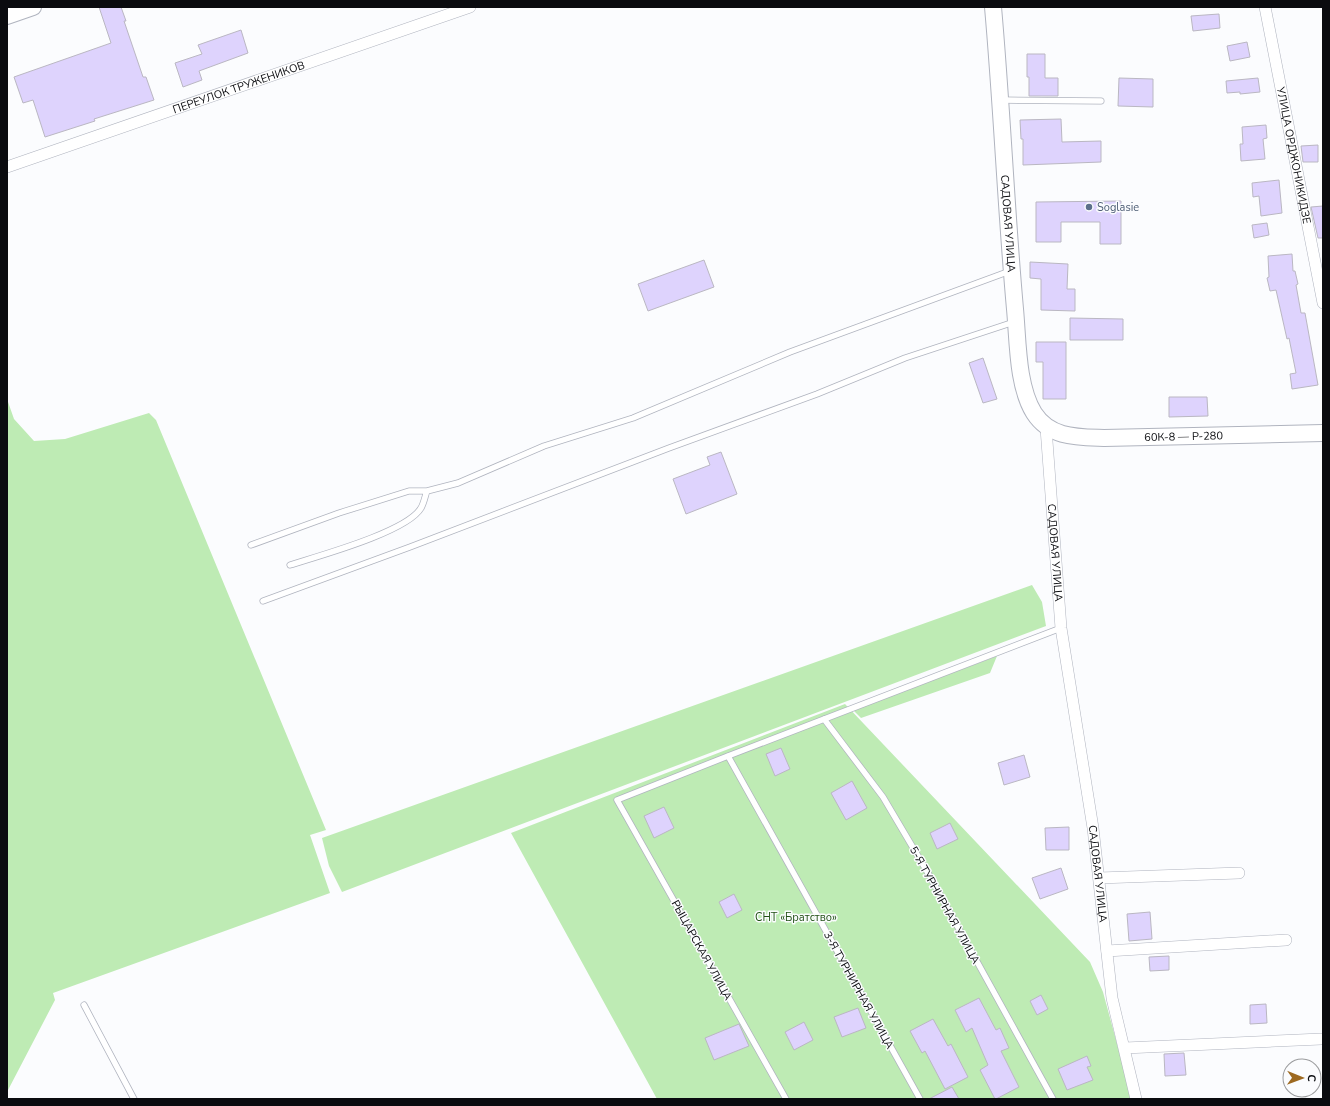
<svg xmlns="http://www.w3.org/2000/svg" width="1330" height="1106" font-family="'Nunito Sans',sans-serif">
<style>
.green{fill:#beebb4}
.building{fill:#ded3fd;stroke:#bab7c2}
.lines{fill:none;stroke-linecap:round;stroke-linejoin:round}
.lane-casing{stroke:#b0b4bf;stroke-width:7}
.street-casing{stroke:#b0b4bf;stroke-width:12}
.secondary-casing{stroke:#b0b4bf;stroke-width:18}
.lane{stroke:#fff;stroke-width:5.5}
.street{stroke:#fff;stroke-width:11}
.secondary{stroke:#fff;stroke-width:16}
.service-dot{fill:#5c6f8a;stroke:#fbfcfe;stroke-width:1.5}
.labels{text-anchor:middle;stroke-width:3;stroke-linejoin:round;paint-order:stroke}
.street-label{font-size:11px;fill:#0a0b0f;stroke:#fbfcfe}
.service-label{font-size:11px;fill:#4e5e75;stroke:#fbfcfe;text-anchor:start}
.park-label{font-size:11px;fill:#204f14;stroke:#fbfcfe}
</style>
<rect width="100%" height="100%" fill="#fbfcfe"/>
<path class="green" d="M7 399 14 419 34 441 65 439 149 413 156 420 326 830 310 835 330 893 53 993 55 1000 7 1092Z
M1032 585 1042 602 1046 626 342 892 329 866 322 838Z
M997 656 990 673 861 718 853 710Z
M845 704 1090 962 1103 992 1132 1099H657L511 833Z"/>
<path class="building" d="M99 7H121L126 21H124L143 77H146L154 100 94 119 95 121 45 137 33 100 23 103 14 77 111 43Z
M1219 14 1220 28 1193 31 1191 16Z
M241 30 248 53 199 71 202 80 183 87 175 63 202 54 198 45Z
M1247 42 1250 57 1230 61 1227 46Z
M1027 54H1045V78H1058V96H1029V77H1027Z
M1119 78 1153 79V107L1118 106Z
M1258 78 1260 92 1240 94V92L1227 93 1226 81Z
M1061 119 1062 142 1101 141V162L1023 165V139H1021L1020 120Z
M1266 125 1267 138 1263 139 1265 159 1241 161 1240 144H1243L1242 127Z
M1318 145V162H1303L1301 146Z
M1279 180 1282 213 1261 216 1259 196 1253 197 1252 183Z
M1121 201V244H1100V222H1061V242H1036V202Z
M1323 206V238H1318L1311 207Z
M1267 223 1269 235 1254 238 1252 225Z
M1292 254 1293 271H1295L1298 284 1296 285 1301 313H1305L1318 385 1292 389 1290 374 1296 373 1289 338 1287 339 1276 290 1270 291 1267 278 1269 277 1268 256Z
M704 260 714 287 648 311 638 284Z
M1030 262 1068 264 1067 289H1075V311L1041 310V279L1030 278Z
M1070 318 1123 319V340H1070Z
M1036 342H1066V399H1043V362H1036Z
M983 358 997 399 983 403 969 363Z
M1169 397H1207L1208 416 1169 417Z
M721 452 737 494 686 514 673 479 710 465 707 457Z
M781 748 790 769 775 776 766 754Z
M1024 755 1030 777 1004 785 998 763Z
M852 781 867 808 846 820 831 793Z
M664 807 674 828 654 838 644 816Z
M950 823 958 839 937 849 930 833Z
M1069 827V850H1046L1045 828Z
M1061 868 1068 889 1040 899 1032 878Z
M734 894 742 910 727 918 719 902Z
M1150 912 1152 939 1129 941 1127 914Z
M1169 956V970L1150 971 1149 957Z
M1041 995 1048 1009 1037 1015 1030 1001Z
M979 998 996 1030 1000 1028 1009 1048 1001 1051 1019 1087 996 1099H995L980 1070 988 1065 972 1028 966 1032 955 1010Z
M1266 1004 1267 1023 1250 1024V1005Z
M858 1008 866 1028 842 1037 834 1017Z
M933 1019 948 1046 951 1044 968 1077 945 1089 925 1051 922 1053 910 1031Z
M804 1022 813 1040 794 1050 785 1032Z
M739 1024 749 1046 714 1060 705 1038Z
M1184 1053 1186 1075 1165 1076 1164 1054Z
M1087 1056 1091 1066 1087 1067 1093 1080 1067 1090 1058 1069Z
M952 1087 959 1099H929Z"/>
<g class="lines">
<defs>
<path id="lane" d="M1001 100 1101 101
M251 545 339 513 409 491H427L458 483 544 446 633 418 790 352 1010 271
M290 565C318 556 407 532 421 508 424 503 425 496 427 491
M263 601 410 547 669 448 817 394 905 358 1014 322
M824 719 883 797 928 873 1053 1099
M728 756 920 1099
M84 1005 134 1099
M786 1099 617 800 728 756 1061 628"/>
<g id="street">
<path id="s1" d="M1265 7 1323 303"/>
<path id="s2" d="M7 167 470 7"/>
<path id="s3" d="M1046 428 1061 628 1093 828 1112 998 1136 1099"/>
<path d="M1099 878 1239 873"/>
<path d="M1107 951 1286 940"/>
<path d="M1125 1048 1321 1039"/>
</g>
<g id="secondary">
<path id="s4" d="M993 7C1002 108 1006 209 1015 309 1018 340 1017 386 1034 413 1050 438 1077 437 1104 438L1323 433"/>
<path d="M7 16 33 7"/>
</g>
</defs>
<use href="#lane" class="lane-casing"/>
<use href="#street" class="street-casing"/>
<use href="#secondary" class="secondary-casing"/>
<use href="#lane" class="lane"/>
<use href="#street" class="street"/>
<use href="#secondary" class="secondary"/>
</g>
<circle class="service-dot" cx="1089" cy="207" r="4"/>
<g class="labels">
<g class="street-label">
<text dy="4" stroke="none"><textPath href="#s2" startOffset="245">ПЕРЕУЛОК ТРУЖЕНИКОВ</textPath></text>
<text dy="4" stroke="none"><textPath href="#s1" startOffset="151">УЛИЦА ОРДЖОНИКИДЗЕ</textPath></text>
<text dy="4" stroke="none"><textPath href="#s4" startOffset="217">САДОВАЯ УЛИЦА</textPath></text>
<text dy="4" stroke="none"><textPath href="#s4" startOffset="567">60К-8 — Р-280</textPath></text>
<text dy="4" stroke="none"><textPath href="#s3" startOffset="125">САДОВАЯ УЛИЦА</textPath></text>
<text dy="4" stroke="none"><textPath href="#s3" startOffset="449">САДОВАЯ УЛИЦА</textPath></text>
<text transform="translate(945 905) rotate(61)" y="4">5-Я ТУРНИРНАЯ УЛИЦА</text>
<text transform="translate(702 950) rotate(61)" y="4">РЫЦАРСКАЯ УЛИЦА</text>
<text transform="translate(859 990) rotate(61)" y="4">3-Я ТУРНИРНАЯ УЛИЦА</text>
</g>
<g class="service-label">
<text x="1097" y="211">Soglasie</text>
</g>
<g class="park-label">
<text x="796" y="921">СНТ «Братство»</text>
</g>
</g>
<rect width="1330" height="1106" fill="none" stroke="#0a0b0f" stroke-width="16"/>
<g transform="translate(1302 1078) rotate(91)"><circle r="19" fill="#fbfcfe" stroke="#9b9c9e"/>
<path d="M0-3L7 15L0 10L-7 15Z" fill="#9d6920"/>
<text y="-6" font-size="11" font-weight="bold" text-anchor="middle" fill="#0a0b0f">С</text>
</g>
</svg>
